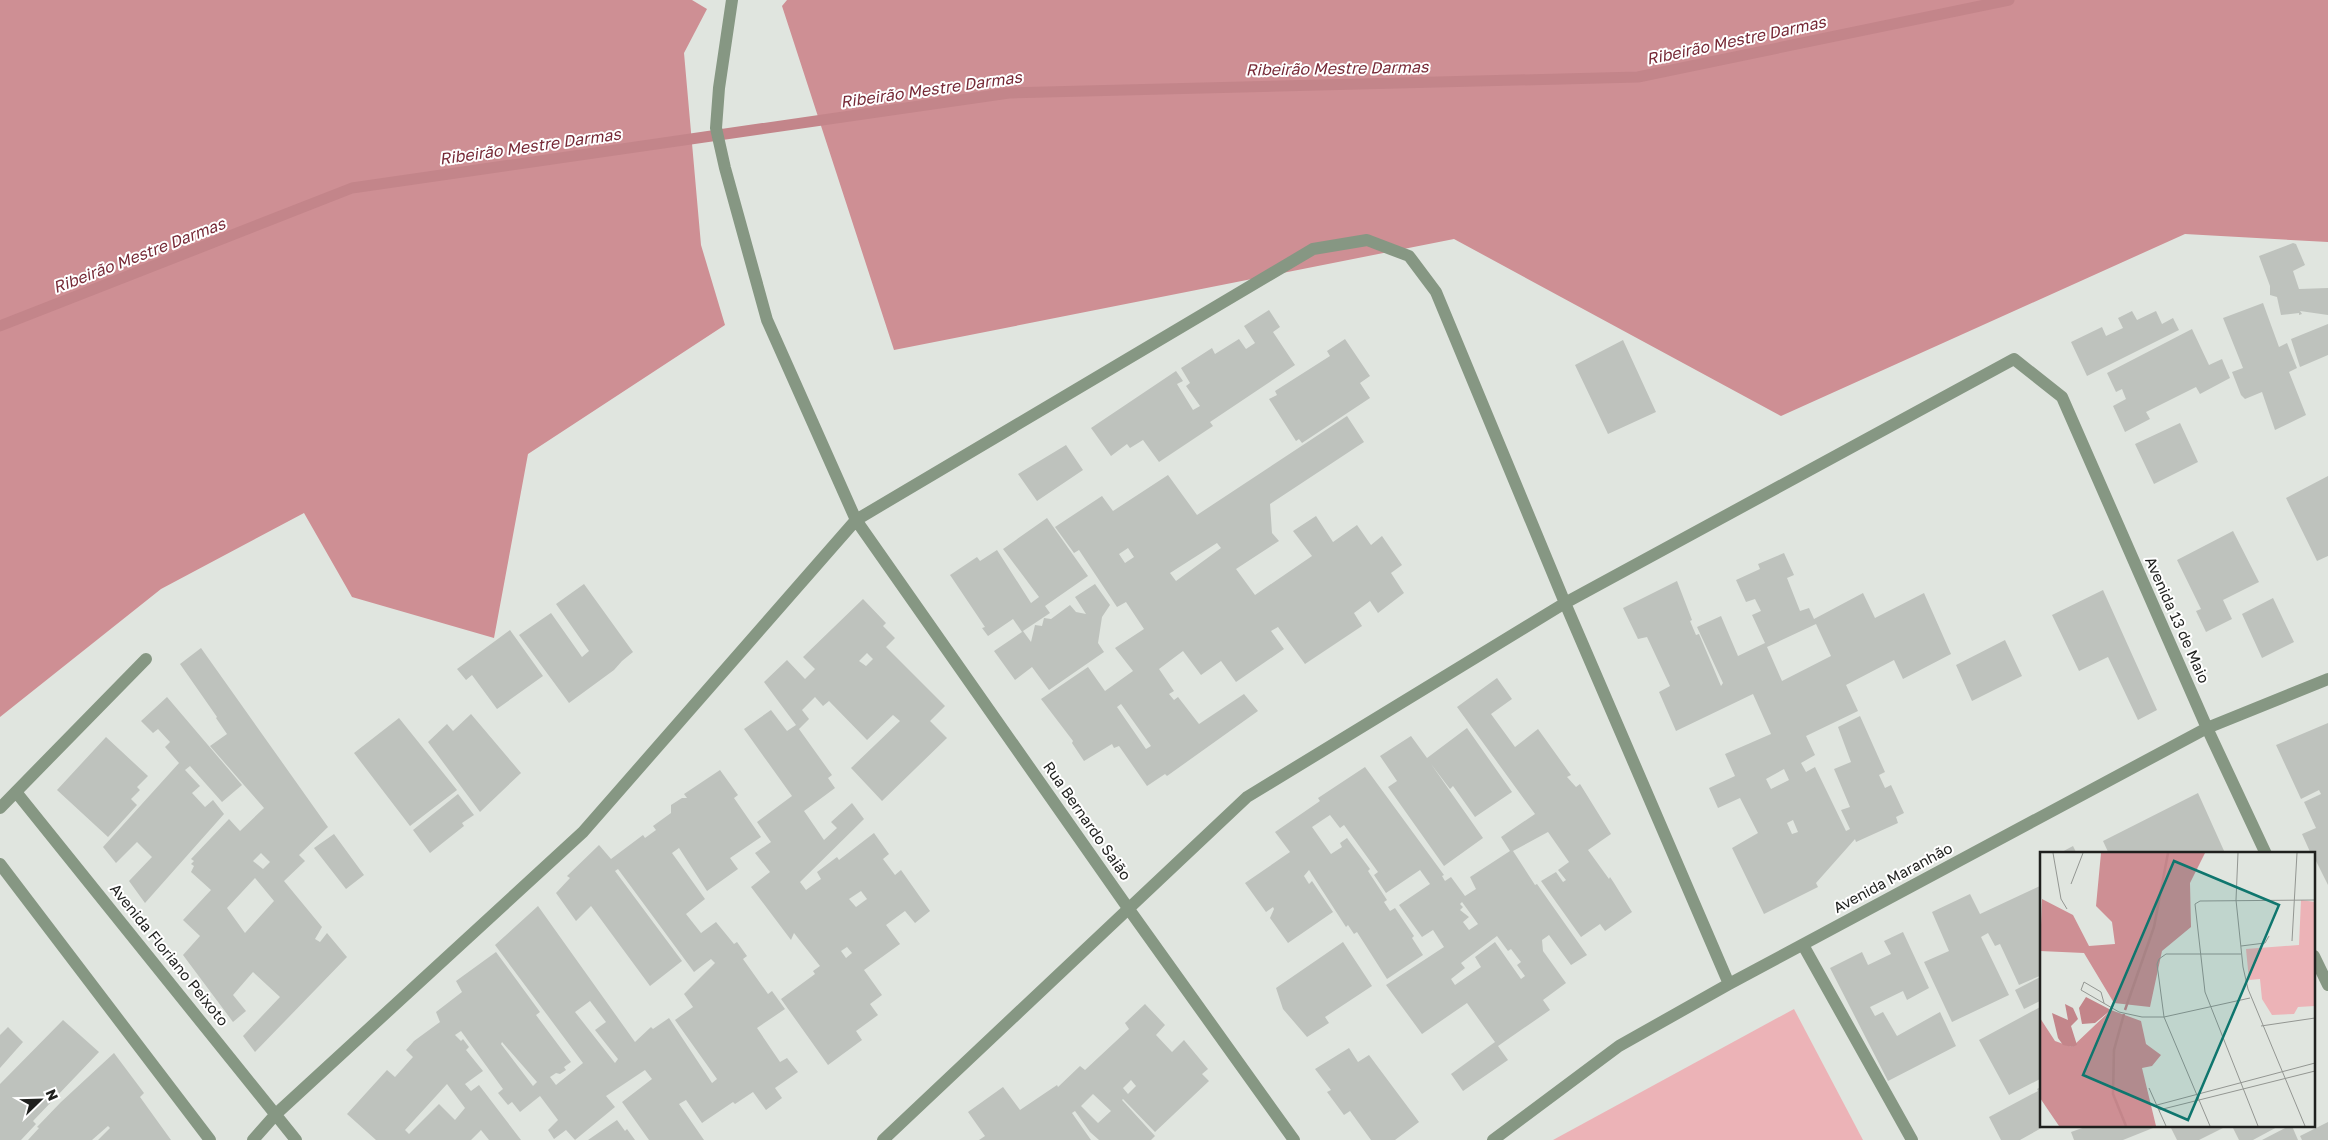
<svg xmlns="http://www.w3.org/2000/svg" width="2328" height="1140" font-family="'Golos Text',sans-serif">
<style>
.green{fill:#ecb3b7}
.forest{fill:#ce8f94}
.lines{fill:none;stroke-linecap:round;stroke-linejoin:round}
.stream{stroke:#c3858a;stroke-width:11}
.building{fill:#bec2bd;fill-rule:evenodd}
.minor{stroke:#869783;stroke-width:12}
.labels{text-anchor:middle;stroke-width:4;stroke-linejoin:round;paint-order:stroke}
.street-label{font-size:15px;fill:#1f201e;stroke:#fff}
.water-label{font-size:16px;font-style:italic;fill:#772a37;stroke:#fff}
.inset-river{fill:none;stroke:#c3858a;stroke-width:2.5}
.inset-road{fill:none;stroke:#939692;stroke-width:1}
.view{fill:#0f766e;fill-opacity:0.15;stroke:#0f766e;stroke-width:2.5}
.inset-edge{fill:none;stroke:#1f201e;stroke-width:2.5}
</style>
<rect width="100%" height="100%" fill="#e0e5df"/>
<path class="green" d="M1794 1009 1863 1140H1553Z"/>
<path class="forest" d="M0 0H692L707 9 684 53 701 245 725 325 528 454 494 638 352 597 304 513 161 589 0 717Z
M787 0H2328V242L2185 234 1781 416 1454 239 894 350 782 6Z"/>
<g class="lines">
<path class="stream" d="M0 326 352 188 1009 93 1638 77 2009 0"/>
</g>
<path class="building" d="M2293 243 2296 244 2305 265 2293 271 2299 289 2328 288V315L2300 311 2302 314 2299 315V313L2281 315 2277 297 2270 295V286L2259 256Z
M2263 303 2279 347 2287 343 2297 368 2289 372 2306 415 2275 430 2262 392 2245 399 2241 395 2232 372 2243 368 2223 318Z
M1269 310 1280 327 1273 332 1295 365 1210 422 1213 426 1159 462 1143 440 1130 448 1127 444 1111 456 1091 428 1176 371 1183 381 1177 384 1193 410 1200 406 1186 386 1190 383 1181 368 1212 348 1215 354 1239 339 1246 349 1255 343 1244 326Z
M2132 311 2137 320 2156 311 2162 324 2173 318 2179 330 2087 376 2071 342 2102 327 2106 336 2123 328 2118 318Z
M2328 324V355L2300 367 2291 339Z
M2192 329 2209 365 2222 359 2230 378 2200 394 2196 387 2146 412 2150 419 2125 432 2113 406 2126 399 2122 389 2116 392 2107 373Z
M1345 339 1370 376 1360 383 1370 398 1302 443 1299 439 1296 441 1269 399 1277 395 1275 391 1330 356 1327 351Z
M1623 340 1656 412 1608 434 1575 365Z
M1347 416 1364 442 1270 504 1272 533 1279 541 1236 569 1255 595 1312 556 1293 531 1316 516 1333 542 1357 525 1371 545 1382 536 1402 565 1391 573 1404 593 1378 613 1370 601 1354 613 1362 626 1305 664 1278 627 1271 631 1284 649 1236 682 1221 661 1201 675 1183 651 1159 669 1174 691 1169 694 1174 700 1178 697 1199 724 1244 694 1258 711 1167 776 1165 774 1147 786 1119 746 1114 748 1112 744 1084 761 1072 743 1073 741 1041 699 1088 667 1105 691 1133 671 1115 648 1144 629 1126 602 1117 607 1079 550 1074 553 1055 527 1102 496 1113 511 1168 475 1197 515ZM1217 543 1221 548 1176 581 1170 573ZM1128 548 1134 557 1125 563 1119 554ZM1121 704 1151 746 1146 749 1117 707Z
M2180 423 2198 462 2154 484 2135 444Z
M1066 445 1083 470 1037 501 1018 474Z
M2328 476V556L2317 561 2286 498Z
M1047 518 1088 576 1045 606 1050 613 1023 631 1031 642 1035 625 1042 626 1044 618 1051 619 1070 605 1076 612 1086 614 1075 597 1095 584 1110 605 1102 617 1098 643 1104 652 1049 690 1032 667 1015 680 994 651 1022 632 1013 619 988 636 982 628 985 627 950 575 977 557 980 561 997 550 1031 603 1039 597 1003 549Z
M2233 531 2259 582 2223 600 2232 619 2206 632 2196 611 2201 609 2177 560Z
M1784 553 1794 575 1787 578 1800 611 1809 608 1814 619 1863 593 1875 618 1924 593 1951 654 1903 679 1894 660 1846 685 1858 711 1806 736 1815 755 1801 763 1806 772 1815 767 1846 831 1850 829 1841 810 1850 807 1834 769 1851 762 1838 727 1860 716 1885 772 1879 775 1885 788 1891 785 1904 813 1896 817 1898 823 1856 842 1855 839 1816 883 1818 887 1764 914 1732 848 1758 833 1740 798 1718 808 1709 788 1735 776 1725 754 1771 734 1753 694 1676 731 1659 692 1670 686 1647 637 1638 639 1623 608 1677 581 1692 620 1690 621 1696 635 1699 634 1721 686 1723 683 1697 627 1721 616 1738 656 1765 643 1752 615 1761 611 1755 599 1746 602 1736 580 1760 569 1758 564ZM1816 624 1831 656 1782 681 1767 647ZM1784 769 1789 780 1771 789 1766 779ZM1793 820 1798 832 1792 834 1787 823Z
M584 584 633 652 622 661 614 670 569 703 519 635 551 613 582 657 589 651 556 604Z
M2103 590 2157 710 2138 720 2108 657 2079 671 2052 615Z
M2273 598 2294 642 2262 658 2242 614Z
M863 599 886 623 883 626 895 638 886 647 945 706 930 721 947 738 882 801 851 768 900 721 893 715 867 740 829 701 823 706 815 697 802 710 809 719 799 729 832 775 828 778 835 788 804 811 824 840 837 828 831 822 852 803 864 819 800 882 806 890 821 879 817 872 837 857 839 860 874 833 889 854 883 859 895 875 901 870 930 911 915 923 905 911 886 925 900 944 864 970 882 995 870 1004 878 1015 856 1031 862 1040 828 1065 781 999 815 974 813 971 820 966 794 933 791 940 751 887 770 872 755 853 771 842 757 822 792 796 744 729 771 710 787 731 796 725 764 682 787 660 805 679 815 669 803 657ZM867 653 873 659 866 666 859 661ZM861 891 867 899 856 907 849 899ZM847 947 852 953 846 958 841 951Z
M510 630 543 676 497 709 472 675 466 680 457 669Z
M2005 640 2022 676 1972 701 1956 665Z
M201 648 328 827 299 855 305 861 284 881 322 927 315 939 320 942 327 933 347 957 255 1052 243 1036 280 997 253 972 233 995 246 1011 233 1022 183 955 200 936 183 920 211 890 191 872 194 866 191 864 194 861 191 859 229 819 240 831 264 808 210 746 227 734 216 718 217 717 180 664ZM261 853 270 862 263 869 253 861ZM255 878 274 901 245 933 227 908Z
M1497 678 1512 699 1491 714 1515 747 1538 729 1571 775 1567 777 1576 787 1580 784 1611 834 1588 850 1609 879 1610 877 1614 883 1632 912 1605 931 1600 924 1581 937 1541 881 1556 872 1563 882 1566 880 1558 870 1569 862 1548 832 1513 851 1535 885 1537 884 1587 955 1571 965 1549 935 1542 940 1543 951 1566 983 1543 1000 1550 1010 1498 1046 1508 1060 1463 1091 1451 1074 1495 1042 1467 1003 1422 1034 1386 985 1444 947 1433 930 1422 937 1399 905 1430 884 1420 870 1386 893 1374 875 1378 872 1344 825 1340 828 1330 815 1312 827 1331 854 1342 847 1340 843 1347 838 1370 869 1368 871 1387 900 1384 902 1390 911 1395 908 1414 936 1412 938 1423 955 1387 979 1357 932 1354 934 1348 925 1346 927 1309 870 1304 876 1309 884 1312 881 1333 912 1288 943 1270 918 1274 909 1273 907 1266 912 1245 883 1290 852 1275 832 1320 801 1318 798 1365 767 1444 875 1442 876 1445 881 1451 877 1465 896 1476 889 1470 877 1510 851 1501 837 1535 814 1457 707ZM1462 902 1478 924 1469 930 1463 922 1469 917 1460 910 1463 907 1460 904ZM1497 936 1508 951 1511 949 1517 957 1521 962 1517 965 1525 976 1521 979 1495 942 1475 957 1481 967 1455 985 1451 979 1465 968 1461 963Z
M167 697 242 785 222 802 190 766 185 770 200 786 192 793 205 807 213 800 224 814 145 903 129 881 152 857 137 842 116 863 103 847 179 763 165 747 170 742 158 729 153 733 141 721Z
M471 714 521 773 480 812 428 742 447 724 453 731Z
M399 718 457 790 410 826 354 753Z
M2328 723V885L2316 861H2314V854H2311L2302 834 2316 828 2304 802 2321 794 2319 790 2301 799 2276 745Z
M1467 728 1512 792 1475 817 1453 786 1450 789 1431 764 1483 838 1444 866 1388 787 1397 781 1380 756 1411 736 1427 758Z
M106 737 148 776 137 787 140 790 131 799 137 805 108 837 57 790Z
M720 770 738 795 734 798 761 837 730 858 738 869 707 891 679 848 672 853 705 899 686 914 701 933 716 922 734 944 737 942 747 956 743 959 768 994 772 991 785 1009 757 1028 780 1062 787 1058 798 1072 775 1088 782 1098 766 1110 753 1092 735 1104 733 1102 702 1123 686 1100 679 1104 704 1140H649L622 1102 652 1079 645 1070 606 1096 615 1107 575 1140 566 1130 554 1139 548 1130 558 1120 540 1096 520 1112 512 1102 508 1105 498 1093 503 1089 461 1031 455 1035 461 1041 463 1039 469 1047 466 1050 483 1071 465 1084 471 1091 479 1085 521 1140H489L481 1130 471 1140H376L347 1114 387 1070 395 1077 413 1057 406 1050 414 1041 440 1022 436 1012 462 992 456 981 496 952 540 1012 536 1015 571 1062 564 1067 566 1070 560 1074 556 1073 550 1077 556 1085 583 1063 495 945 538 906 635 1042 651 1027 653 1029 669 1018 712 1083 717 1079 675 1020 693 1007 684 994 715 963 711 959 694 972 618 869 615 871 682 961 650 986 591 906 576 921 556 893 570 878 567 876 599 845 611 859 643 835 645 838 656 830 653 826 671 813V805L682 798H687L684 794ZM590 1001 606 1022 595 1030 618 1059 615 1063 575 1012ZM502 1042 537 1082 533 1086 501 1044ZM447 1084 465 1108 455 1120 439 1104 409 1134 405 1130Z
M2198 793 2225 853 2109 854 2103 841Z
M458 794 474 815 462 823 464 826 430 853 413 830Z
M334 834 364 875 346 889 314 848Z
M2073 846 2077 854H2058Z
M2042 885V975L2019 985 2000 944 1995 946 1988 933 1981 937 2009 995 1952 1022 1924 962 1949 951 1932 912 1970 894 1980 914Z
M1903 932 1929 988 1907 1000 1903 991 1870 1007 1875 1016 1883 1012 1897 1036 1940 1012 1956 1046 1888 1081 1830 968 1862 952 1868 965 1891 954 1884 941Z
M1343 942 1372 986 1325 1017 1329 1023 1307 1037 1283 1009 1276 988Z
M2042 976V1000L2024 1009 2015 990Z
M1145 1004 1165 1025 1156 1035 1172 1052 1184 1040 1208 1069 1202 1074 1209 1081 1155 1132 1123 1099 1122 1100 1155 1136 1151 1140H1099L1090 1132 1075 1111 1072 1113 1091 1140H979L985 1136 968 1112 1003 1087 1020 1110 1057 1085 1058 1087 1080 1066 1085 1070 1129 1029 1125 1023ZM1131 1080 1136 1086 1128 1094 1123 1088ZM1093 1094 1111 1111 1098 1123 1081 1106Z
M2042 1006V1078L2009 1095 1979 1040Z
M63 1020 99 1052 33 1121 36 1124 21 1140H0V1084Z
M8 1027 23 1042 0 1068V1035Z
M1349 1048 1358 1062 1369 1055 1419 1122 1395 1140H1371L1350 1111 1344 1115 1327 1092 1331 1090 1315 1069Z
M114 1053 144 1093 140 1097 171 1140H98L110 1128 108 1126 92 1140H28L39 1128 37 1127 61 1102Z
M2042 1086V1126H2045L2020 1140H2001L1989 1117 2038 1091 2037 1089Z
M617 1120 625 1131 627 1129 635 1140H588Z
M2328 1122V1140H2302L2300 1136Z
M2088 1126H2158L2123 1140H2074L2071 1132Z
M2170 1126H2227L2199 1140H2177Z
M2232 1126H2279L2253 1140H2239Z
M2289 1126H2292L2298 1140H2262Z"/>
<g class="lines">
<path class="minor" d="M732 0 719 88 716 128 725 168 767 320 856 520 1128 908 1294 1140
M16 792 296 1140
M0 808 146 659
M0 864 210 1140
M1803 945 1912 1140
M2314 956 2328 985
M253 1140 276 1114 583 832 856 520 1313 249 1367 240 1409 256 1436 292 1565 603 1729 984
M883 1140 1247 797 1565 603 2014 359 2062 397 2207 728 2266 854
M1493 1140 1619 1046 1729 984 2207 728 2328 679"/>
</g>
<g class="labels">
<g class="street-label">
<text transform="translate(2177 620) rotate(66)" y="5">Avenida 13 de Maio</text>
<text transform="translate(1087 821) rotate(55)" y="5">Rua Bernardo Saião</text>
<text transform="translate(1893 878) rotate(-28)" y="5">Avenida Maranhão</text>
<text transform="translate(169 955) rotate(51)" y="5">Avenida Floriano Peixoto</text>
</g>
<g class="water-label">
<text transform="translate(1736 40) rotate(-12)" y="6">Ribeirão Mestre Darmas</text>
<text transform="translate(1337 68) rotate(-1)" y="6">Ribeirão Mestre Darmas</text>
<text transform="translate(931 89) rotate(-8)" y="6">Ribeirão Mestre Darmas</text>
<text transform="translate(530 146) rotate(-8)" y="6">Ribeirão Mestre Darmas</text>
<text transform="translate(139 255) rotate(-21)" y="6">Ribeirão Mestre Darmas</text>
</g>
</g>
<g transform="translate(2040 852)">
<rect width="275" height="275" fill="#e0e5df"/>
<path d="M261 48 275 50V154L258 155 254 162 232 163 222 147 220 127 209 128 206 97 259 93Z" fill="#ecb3b7"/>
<path d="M61 1H165L150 31 151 75 122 99 110 155 74 151 44 101 0 99 2 47 33 63 49 94 75 92 72 70 56 54ZM71 158 101 169 106 192 121 203 112 214 102 216 116 274H19L0 246V166L15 189 32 195Z" fill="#ce8f94"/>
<path d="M46 145 71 158 55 171 42 172 39 156ZM25 152 33 156 38 167 31 174 37 193 32 195 23 193 18 186 12 161 28 168Z" fill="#c3858a"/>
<path class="inset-river" d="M85 158 114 75 128 1M84 162 74 198 73 242 86 274"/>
<path class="inset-road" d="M13 1 21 47 27 57M198 1 196 48 203 115 208 137 265 274M31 32 43 1M252 89 257 1M201 94 225 91 229 84M64 151 61 140 44 130 41 138 79 160 102 165H124L210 146M221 174 275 166M109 236 126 274M117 253 275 211M119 258 275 219M170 274 124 165 117 112 119 107 126 102H201M218 274 165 140 155 52 160 49 275 48"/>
<path class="view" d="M134 9 239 53 148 268 43 223Z"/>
<rect width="275" height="275" class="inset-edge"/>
</g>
<g transform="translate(40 1100) rotate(67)" stroke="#ffffff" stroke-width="4" paint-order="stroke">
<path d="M0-4L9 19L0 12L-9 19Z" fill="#1f201e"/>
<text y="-8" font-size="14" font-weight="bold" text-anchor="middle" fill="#1f201e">N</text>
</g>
</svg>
